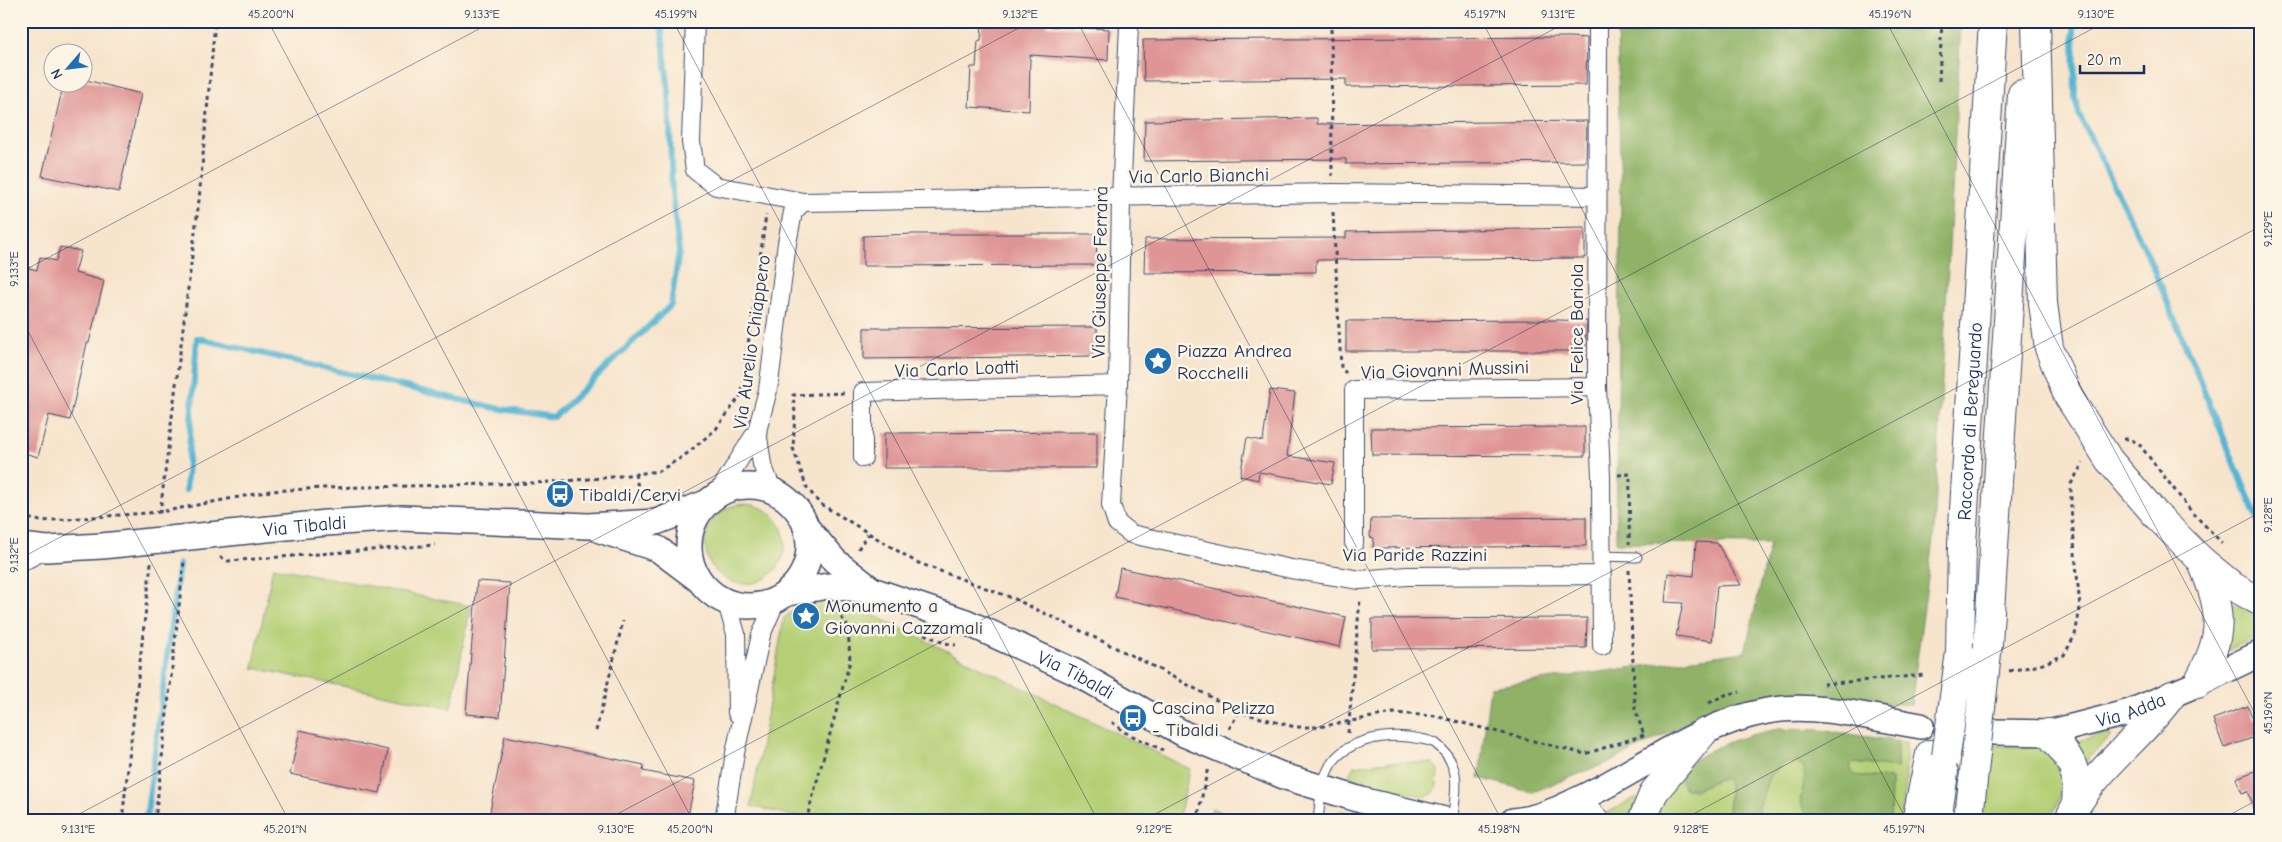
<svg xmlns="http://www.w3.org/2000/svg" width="2282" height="842" font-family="'Comic Neue',sans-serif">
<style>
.green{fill:#b4cf75;stroke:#687f6a}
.forest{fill:#8fb266;stroke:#557062}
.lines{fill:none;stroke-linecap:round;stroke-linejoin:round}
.stream{stroke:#54b5d2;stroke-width:6}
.building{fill:#df9595}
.lane-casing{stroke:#3c4a6e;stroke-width:11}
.street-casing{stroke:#3c4a6e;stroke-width:20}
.secondary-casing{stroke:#3c4a6e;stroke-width:28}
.highway-casing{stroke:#3c4a6e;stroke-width:30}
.path{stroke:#3c4a6e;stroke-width:3;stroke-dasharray:4 4;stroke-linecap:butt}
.lane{stroke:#fff;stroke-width:9}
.street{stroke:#fff;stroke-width:18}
.secondary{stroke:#fff;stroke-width:25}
.highway{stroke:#fff;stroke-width:28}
.highway-bridge-casing{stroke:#3c4a6e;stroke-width:30;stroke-linecap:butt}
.highway-bridge{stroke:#fff;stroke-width:28}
.ticks{fill:none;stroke:#1b2f5e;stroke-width:1;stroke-opacity:0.45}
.labels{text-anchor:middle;stroke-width:5;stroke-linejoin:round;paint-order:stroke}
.street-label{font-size:19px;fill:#1b2f5e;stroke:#fcf5e5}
.poi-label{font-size:19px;fill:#1b2f5e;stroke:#fcf5e5;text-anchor:start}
.neatline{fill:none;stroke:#1b2f5e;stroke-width:2}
.ticks-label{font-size:12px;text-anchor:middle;fill:#1b2f5e}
</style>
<rect width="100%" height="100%" fill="#fcf5e5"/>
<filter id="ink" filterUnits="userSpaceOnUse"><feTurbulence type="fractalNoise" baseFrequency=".02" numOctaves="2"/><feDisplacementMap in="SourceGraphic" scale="10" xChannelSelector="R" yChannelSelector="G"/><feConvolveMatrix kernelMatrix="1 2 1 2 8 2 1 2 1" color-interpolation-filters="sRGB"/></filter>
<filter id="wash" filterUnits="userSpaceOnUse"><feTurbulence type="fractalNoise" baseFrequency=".0096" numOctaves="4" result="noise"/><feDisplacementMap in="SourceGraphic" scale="20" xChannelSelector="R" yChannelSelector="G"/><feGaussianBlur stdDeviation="1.12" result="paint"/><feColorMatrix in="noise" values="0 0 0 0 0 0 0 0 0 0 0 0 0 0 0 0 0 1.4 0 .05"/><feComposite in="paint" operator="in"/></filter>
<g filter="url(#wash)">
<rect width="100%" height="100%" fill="#f7e4cc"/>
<path class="green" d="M705 544a40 40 0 1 1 80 0a40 40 0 1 1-80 0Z
M273 567 471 606 451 708 253 668Z
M809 598 861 609 1190 769 1178 821H813L751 806 784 618Z
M2228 602 2261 615V634L2229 650 2226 649Z
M2109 733 2111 736 2090 756 2084 766 2073 742Z
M1897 741 1906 742V782L1901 821H1890L1891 779 1853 775 1850 766 1854 763 1897 768Z
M1987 745 2017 747 2045 746C2064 774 2066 790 2050 821H1980Z
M1385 762 1433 763 1438 770 1437 787 1433 794 1425 797 1351 778 1350 773 1354 766Z
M1785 762 1798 763 1803 767 1806 778 1800 800 1824 821H1752L1758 811 1769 777Z
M1683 767 1694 791 1721 778 1727 779C1733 793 1725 807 1730 821H1649Z
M1637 797 1632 821H1606L1605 814Z
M1212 808 1242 821H1209Z
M1342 811 1382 821H1333L1335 814Z"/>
<path class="forest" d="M1617 21H1961L1934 532 1911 705 1773 695 1698 718 1612 761 1533 792 1479 778 1490 687 1745 652 1770 544 1616 543 1621 207Z
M1778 729 1820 730 1897 741V768L1854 763 1850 766 1853 775 1891 779 1890 821H1824L1814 813 1806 814C1793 797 1809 787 1803 767L1797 763 1785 762 1769 777 1758 811 1752 821H1730C1725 807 1733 793 1727 779 1712 776 1701 792 1685 789L1681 781 1683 767C1717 744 1738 737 1778 729Z"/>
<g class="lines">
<path class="stream" d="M2074 21 2075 98 2079 114 2146 251 2261 527
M186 490 197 338 495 408 554 417 671 305 679 251 672 193 669 94 661 21
M146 821 179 564"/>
</g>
<g id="blocks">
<path class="building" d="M982 21H1048L1047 26 1109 29 1108 60 1030 55 1029 111 969 107 971 67H976L978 41 981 40Z
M1569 37 1587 38 1586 85 1346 87V79L1144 81 1143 40Z
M82 79 141 94 119 192 42 176 64 82H82Z
M1317 118V124L1587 121 1586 162 1346 164V159L1144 161 1145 121Z
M1585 228V258L1316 260V272L1144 273 1145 239 1346 238V232Z
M914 234H1096L1097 265 863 266V236Z
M60 247 81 251 75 273 104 281 89 343H87L70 420 49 415 38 457 21 452V371L25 356 21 355V266L37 270 40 257 56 261Z
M1559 320 1587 321 1585 351H1346V321Z
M1097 327V356L864 359V328Z
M1270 390 1295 393 1287 456 1335 463 1331 484 1259 472 1258 480 1240 476 1247 438 1263 441Z
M1585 427V456L1372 455 1371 428Z
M1097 432V468H884V433Z
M1586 517V546L1373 548 1374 538 1370 537 1371 519Z
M1696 542 1717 543 1741 585 1717 586 1712 641 1676 636 1683 603 1665 602 1668 573 1694 576Z
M1120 568 1346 617 1340 647 1115 597Z
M477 581 510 583 500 717 466 714Z
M1587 618 1586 648 1372 649V619Z
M2248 706 2253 720 2261 719V735L2224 748 2213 719Z
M300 730 388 750 380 793 290 774Z
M505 736 644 765 643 771 695 781 687 821H488Z
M2261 769V821H2259L2248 791 2242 793 2236 778Z"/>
</g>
</g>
<g filter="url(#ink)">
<use href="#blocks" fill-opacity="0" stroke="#3c4a6e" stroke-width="1"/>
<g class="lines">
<defs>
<path id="lane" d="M1600 556 1637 557
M1318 821C1320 805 1320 787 1327 772 1341 738 1389 732 1421 739 1425 740 1431 741 1435 743 1443 749 1450 758 1453 767 1459 780 1454 807 1452 821"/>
<path id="street" d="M695 21 691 142 695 170 716 186 803 202 1333 193 1597 196
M1132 21 1129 26 1121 198 1118 385 1111 505 1117 523 1131 534 1291 569 1360 580 1407 576 1600 575
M1598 21 1597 387 1601 476 1602 646
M863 458V392L1118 385
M772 490 762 464 757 431 768 390 787 243 793 212 803 202
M717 495 757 431
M1354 543V390L1597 387
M21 562 47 549
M727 603 736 634 737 713
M724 821 735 753 761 635 776 600"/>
<g id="secondary">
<circle cx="749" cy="546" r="60"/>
<path d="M806 527 835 561 872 590"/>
<path d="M600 530 658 549 698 579"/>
<path id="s1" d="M21 546 47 549 102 546 326 523 402 518 588 526 656 522 706 503"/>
<path id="s2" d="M788 593 828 586 872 590 966 622 1075 672 1184 734 1286 777 1361 800 1449 821"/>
<path id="s3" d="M1993 732 2048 733 2130 712 2197 684 2261 653"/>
<path d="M1513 821C1546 818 1576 801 1605 786 1656 758 1708 722 1767 711 1815 702 1873 718 1921 726"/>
</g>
<g id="highway">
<path d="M2036 21 2043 303 2049 348 2068 396 2109 460 2157 516 2200 559 2234 587 2261 602"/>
<path d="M1988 644 2022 94"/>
<path id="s4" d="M1960 652 1962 544 1993 21"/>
<path d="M2197 684C2225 633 2223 613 2201 560"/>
<path d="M2048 733C2071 758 2079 768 2076 804"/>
<path d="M1571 821 1576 802 1595 821"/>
<path d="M1642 821 1654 792 1703 733"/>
<path d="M1916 821 1930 754"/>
<path d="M1937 821 1944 773"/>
<path d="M2068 821C2092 770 2140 740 2172 695"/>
</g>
</defs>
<use href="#lane" class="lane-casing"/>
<use href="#street" class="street-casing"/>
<use href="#secondary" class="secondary-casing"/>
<use href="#highway" class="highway-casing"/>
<path class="path" d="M1331 21 1332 176
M1939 81 1942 21
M1333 212 1341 368 1346 373
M844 393 793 395 795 413 793 448 806 486 819 503 916 562 1015 599 1145 662 1239 712 1295 727H1319L1393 713 1435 716 1585 754 1644 735
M2124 439H2130L2139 444 2191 511 2222 543
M635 474 641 500
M1618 475 1630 474 1629 544
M160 513 199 200 215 21
M21 517 41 521 160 512 270 491 323 488 535 483 603 478 659 471 684 456 716 429 741 395 766 215
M858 549 868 534
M220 557 228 561 435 545
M1629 570 1635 709 1644 735H1645
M924 634 944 643 956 645
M2009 671 2040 665 2064 655 2075 635 2080 608 2071 508V484L2083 463
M1823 684 1925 675
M1709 703 1725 695 1740 692
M1112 722 1124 732 1163 750
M1229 729 1239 712
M596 731 623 621
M1348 733 1360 599
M122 821 151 563
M155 821 184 561
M806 821 850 661 848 627 837 611
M1197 821 1208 767"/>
<use href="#lane" class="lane"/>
<use href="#street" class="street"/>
<use href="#secondary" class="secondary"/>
<use href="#highway" class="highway"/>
<defs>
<path id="highway-bridge" d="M1946 756 1960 652
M1970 808 1988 644"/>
</defs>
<use href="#highway-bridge" class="highway-bridge-casing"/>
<use href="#highway-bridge" class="highway-bridge"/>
</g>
</g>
<path class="ticks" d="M268 21 693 821M673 21 1098 821M1077 21 1502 821M1482 21 1907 821M1886 21 2261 725M21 272 494 21M21 318 289 821M21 558 1032 21M66 821 1569 21M604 821 2107 21M1142 821 2261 226M1680 821 2261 512M2218 821 2261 798"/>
<defs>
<symbol id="sight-disc" viewBox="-11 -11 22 22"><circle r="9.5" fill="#1f6fb2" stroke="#fcf5e5"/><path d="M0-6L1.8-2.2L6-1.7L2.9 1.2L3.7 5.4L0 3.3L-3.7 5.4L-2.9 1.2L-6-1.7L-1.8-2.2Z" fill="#fff"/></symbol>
<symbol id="bus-disc" viewBox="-11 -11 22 22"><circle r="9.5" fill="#1f6fb2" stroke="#fcf5e5"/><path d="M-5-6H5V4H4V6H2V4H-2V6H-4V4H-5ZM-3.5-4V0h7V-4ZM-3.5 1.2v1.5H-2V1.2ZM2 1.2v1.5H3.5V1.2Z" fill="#fff"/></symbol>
</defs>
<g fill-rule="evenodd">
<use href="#sight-disc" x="1142" y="345" width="32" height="32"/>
<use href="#bus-disc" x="544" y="478" width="32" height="32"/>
<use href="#sight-disc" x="790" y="600" width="32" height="32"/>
<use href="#bus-disc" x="1117" y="702" width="32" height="32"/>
</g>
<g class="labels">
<g class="street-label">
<text transform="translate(1199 175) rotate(-1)" y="7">Via Carlo Bianchi</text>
<text transform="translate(1099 272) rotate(-89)" y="7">Via Giuseppe Ferrara</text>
<text transform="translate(1576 334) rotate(-90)" y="7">Via Felice Bariola</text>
<text transform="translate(751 342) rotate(-82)" y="7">Via Aurelio Chiappero</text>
<text transform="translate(957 368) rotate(-2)" y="7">Via Carlo Loatti</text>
<text transform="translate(1445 369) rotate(-2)" y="7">Via Giovanni Mussini</text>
<text dy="7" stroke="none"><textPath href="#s4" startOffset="231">Raccordo di Bereguardo</textPath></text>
<text dy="7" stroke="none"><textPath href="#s1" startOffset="285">Via Tibaldi</textPath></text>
<text x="1415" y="561">Via Paride Razzini</text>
<text dy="7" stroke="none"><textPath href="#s2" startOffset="306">Via Tibaldi</textPath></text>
<text dy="7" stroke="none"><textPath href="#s3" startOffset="141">Via Adda</textPath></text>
</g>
<g class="poi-label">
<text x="1177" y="357">Piazza Andrea<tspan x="1177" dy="22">Rocchelli</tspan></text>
<text x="579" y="501">Tibaldi/Cervi</text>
<text x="825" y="612">Monumento a<tspan x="825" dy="22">Giovanni Cazzamali</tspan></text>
<text x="1152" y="714">Cascina Pelizza<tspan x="1152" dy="22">- Tibaldi</tspan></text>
</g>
</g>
<rect width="2282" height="842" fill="none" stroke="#fcf5e5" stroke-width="55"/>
<g transform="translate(68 68) rotate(242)"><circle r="24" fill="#fcf5e5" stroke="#a2a6af"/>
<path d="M0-4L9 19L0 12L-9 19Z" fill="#1f6fb2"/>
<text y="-8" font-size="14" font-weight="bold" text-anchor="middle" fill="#1b2f5e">N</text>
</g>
<path d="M2080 65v8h64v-8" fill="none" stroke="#1b2f5e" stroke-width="2.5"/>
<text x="2087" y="65" font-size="15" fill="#1b2f5e" stroke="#fcf5e5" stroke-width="4" paint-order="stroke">20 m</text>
<rect x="28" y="28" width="2226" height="786" class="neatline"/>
<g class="ticks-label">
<text x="271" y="18">45.200°N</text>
<text x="482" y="18">9.133°E</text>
<text x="676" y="18">45.199°N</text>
<text x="1020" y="18">9.132°E</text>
<text x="1485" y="18">45.197°N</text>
<text x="1558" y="18">9.131°E</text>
<text x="1890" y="18">45.196°N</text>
<text x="2096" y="18">9.130°E</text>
<text transform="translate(2268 229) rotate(-90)" y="4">9.129°E</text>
<text transform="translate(14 269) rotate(-90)" y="4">9.133°E</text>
<text transform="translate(2268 515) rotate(-90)" y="4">9.128°E</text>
<text transform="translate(14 555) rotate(-90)" y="4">9.132°E</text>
<text transform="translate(2268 713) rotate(-90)" y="4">45.196°N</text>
<text x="78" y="833">9.131°E</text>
<text x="285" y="833">45.201°N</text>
<text x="616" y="833">9.130°E</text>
<text x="690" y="833">45.200°N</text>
<text x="1154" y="833">9.129°E</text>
<text x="1499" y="833">45.198°N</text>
<text x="1691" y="833">9.128°E</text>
<text x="1904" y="833">45.197°N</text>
</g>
</svg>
